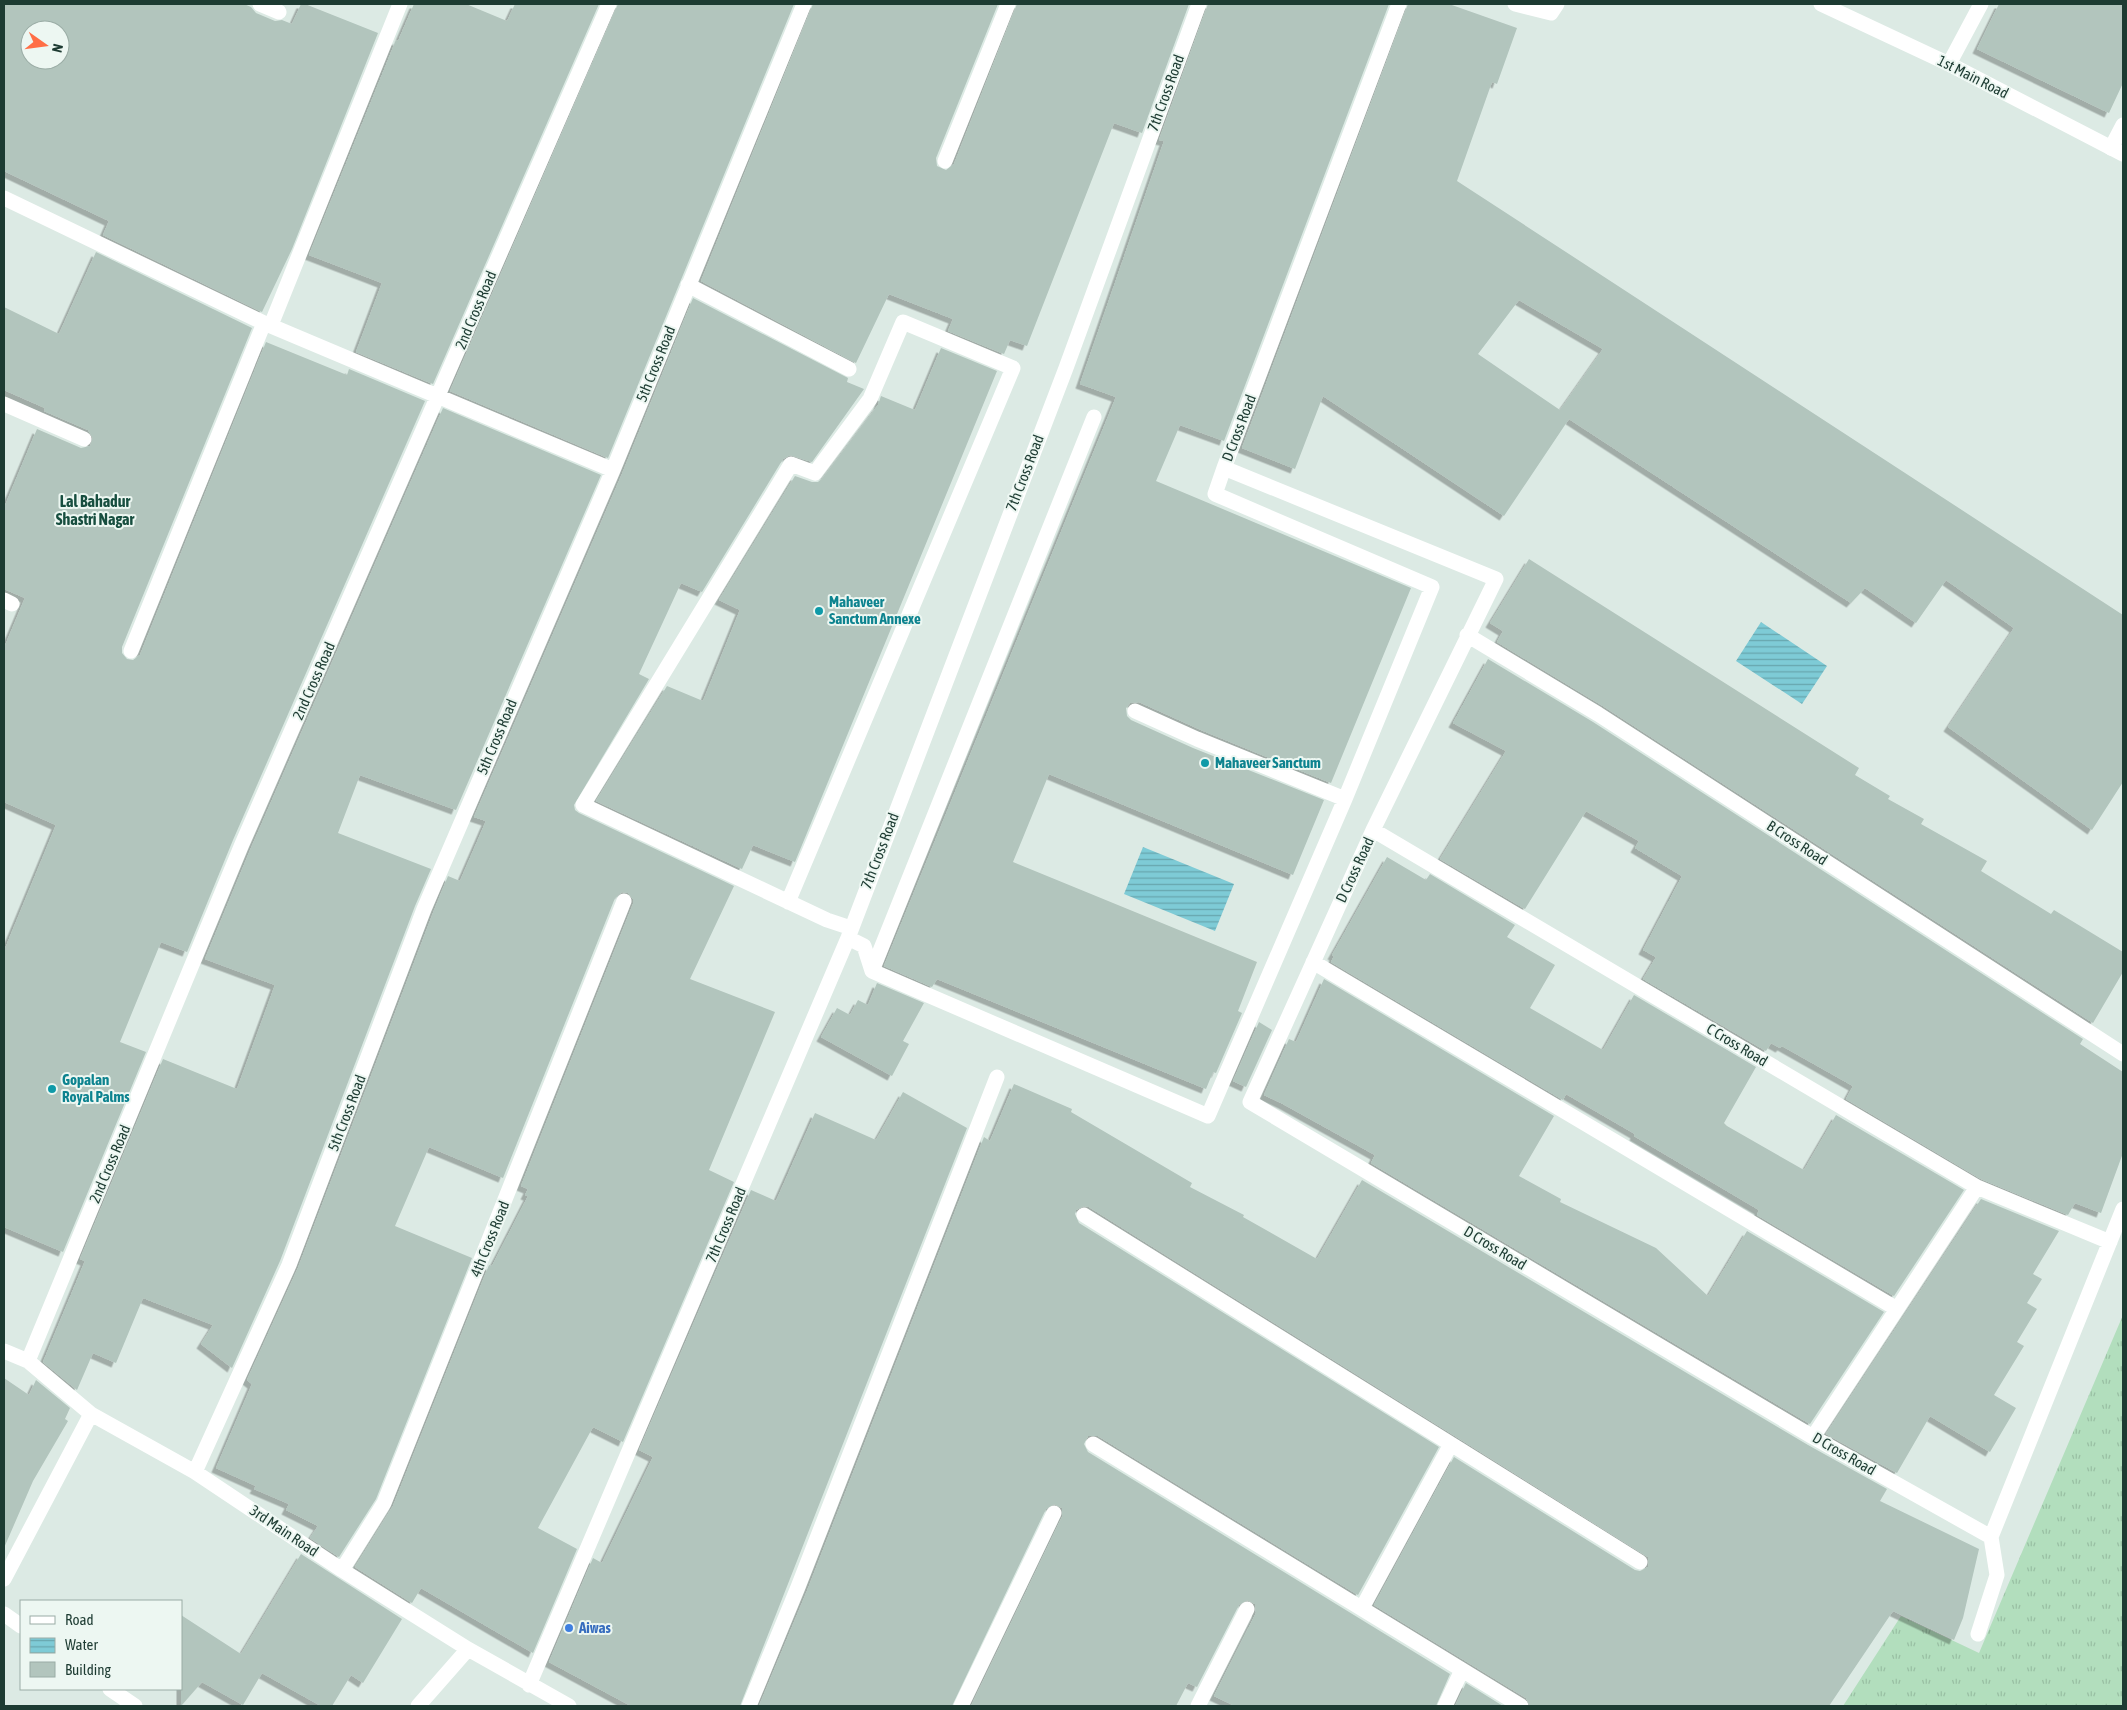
<svg xmlns="http://www.w3.org/2000/svg" width="2127" height="1710" font-family="'Asap Condensed',sans-serif">
<style>
.grass{fill:url(#grass-tufts)}
.water{fill:url(#water-rules)}
.building{fill:#b2c5bd;fill-rule:evenodd;filter:url(#shadow)}
.lines{fill:none;stroke-linecap:round;stroke-linejoin:round}
.minor{stroke:#fff;stroke-width:15}
.tertiary{stroke:#fff;stroke-width:15}
.culture-dot{fill:#0f9aa8;stroke:#edf7f2;stroke-width:2}
.shop-dot{fill:#3f7fe0;stroke:#edf7f2;stroke-width:2}
.labels{text-anchor:middle;stroke-width:4;stroke-linejoin:round;paint-order:stroke}
.street-label{font-size:15px;fill:#1d3b32;stroke:#edf7f2}
.culture-label{font-size:15px;font-weight:bold;fill:#0d838f;stroke:#edf7f2;text-anchor:start}
.shop-label{font-size:15px;font-weight:bold;fill:#366cbe;stroke:#edf7f2;text-anchor:start}
.neighbourhood-label{font-size:16px;font-weight:bold;fill:#174e3f;stroke:#edf7f2}
</style>
<defs>
<pattern id="grass-tufts" width="24" height="20" patternUnits="userSpaceOnUse" patternTransform="scale(1.25)"><rect width="24" height="20" fill="#b2debd"/><path d="M3 7l-1-3M5 7V3M7 7l1-3M15 17l-1-3M17 17v-4M19 17l1-3" fill="none" stroke="#99bfa3"/></pattern>
<pattern id="water-rules" width="6" height="5" patternUnits="userSpaceOnUse" patternTransform="scale(1.25)"><rect width="6" height="5" fill="#7ecbd6"/><path d="M0 2.5h6" fill="none" stroke="#67a6ae"/></pattern>
<filter id="shadow"><feDropShadow dx="-4.5" dy="4.5" stdDeviation="0" flood-color="#0004"/></filter>
</defs>
<rect width="100%" height="100%" fill="#dceae4"/>
<path class="grass" d="M2123 1315V1706H1843L1901 1616 1979 1653Z"/>
<path class="water" d="M1761 622 1827 666 1802 704 1736 661Z
M1143 847 1234 884 1215 931 1124 894Z"/>
<path class="building" d="M4 4H244L251 7 256 13 275 21 282 20 292 24 301 4H305L378 33 292 249 262 312 103 235 109 221 4 171ZM30 30H60V60H30Z
M414 4H466L507 21 515 4H599L433 384 356 352 382 283 309 255 396 40 398 41Z
M618 4H794L608 458 450 391Z
M813 4H998L936 158 937 166 946 170 954 164 1017 4H1189L1142 133 1114 123 1027 346 1010 340 1004 354 948 331 953 319 889 294 856 363 701 281Z
M1208 4H1389L1224 441 1180 425 1156 481 1411 588 1331 783 1201 730 1139 702 1130 703 1126 708 1127 716 1131 720 1193 748 1324 800 1293 875 1049 774 1013 862 1257 962 1238 1011 1242 1013 1216 1073 1213 1072 1206 1089 937 979 932 987 884 966 1116 397 1080 384 1164 141 1159 140Z
M1408 4H1449L1517 28 1497 84 1492 82 1457 181 2123 615V782L2092 830 1948 727 2014 628 1946 580 1916 623 1865 588 1851 603 1569 419 1504 516 1323 396 1295 469 1242 448ZM1519 300 1603 349 1560 410 1478 354Z
M1999 4H2123V83L2109 113 1977 49Z
M96 252 252 328 122 647V653L127 659 133 660 140 655 266 342 347 375 349 369 425 401 233 840 187 952 161 942 120 1042 146 1052 63 1252 4 1227V951L56 825 4 802V648L25 598 4 589V508L37 429 81 448 90 446 93 438 88 430 44 411 45 408 4 390V307L59 334Z
M693 298 848 378 847 382 864 389 812 462 790 455 783 459 702 592 681 583 639 674 649 679 574 805 575 810 579 813 734 886 690 979 775 1012 709 1170 734 1182 623 1442 593 1427 538 1528 577 1549 533 1653 421 1588 412 1603 355 1567 393 1506 489 1265 492 1266 528 1196 525 1195 528 1189 521 1186 633 904V899L628 893 622 892 615 898 503 1178 429 1147 395 1226 472 1258 376 1499 339 1557 310 1538 318 1526 286 1510 289 1504 254 1489 256 1486 216 1468 252 1384 247 1380 298 1268 433 913 448 876 460 881 486 821 474 817 622 474Z
M941 348 997 371 795 862 753 845 742 869 596 801 667 686 703 701 740 610 719 600 795 476 812 482H818L822 479 878 405 881 396 915 410Z
M443 408 601 475 456 810 360 775 338 833 431 869 415 906 280 1261 232 1368 201 1344 213 1325 143 1298 116 1363 93 1353 77 1390 43 1362 85 1261 80 1259 163 1059 237 1089 275 985 205 959 251 848Z
M1529 559 1859 768 1855 775 1890 796 1888 799 1924 819 1921 824 1987 861 1981 871 2051 914 2054 910 2123 952V972L2093 1023 1603 706 1497 642 1503 631 1490 623Z
M1488 659 1593 722 2083 1039 2080 1044 2123 1072V1153L2101 1213 2075 1203 2068 1215 1981 1179 1846 1099 1853 1086 1782 1046 1780 1048 1771 1043 1766 1051 1643 979 1656 957 1643 950 1682 876 1635 848 1639 841 1586 811 1525 909 1440 859 1506 751 1453 723Z
M1387 857 1426 880 1430 874 1515 925 1507 937 1555 965 1530 1008 1603 1050 1634 995 1756 1067 1724 1123 1727 1126 1804 1170 1836 1115 1964 1190 1894 1296 1757 1215 1759 1210 1634 1136 1635 1134 1566 1094 1563 1100 1331 962 1334 956 1332 955Z
M1324 979 1554 1116 1519 1176 1561 1199 1560 1202 1656 1248 1708 1296 1747 1231 1884 1312 1810 1424 1371 1163 1375 1155 1283 1104 1264 1095 1289 1039 1296 1042Z
M877 983 924 1003 903 1041 909 1044 892 1076 821 1037 837 1008 850 1015 858 1000 868 1005Z
M1259 1022 1272 1030 1246 1087 1233 1081Z
M1014 1084 1072 1109 1071 1112 1192 1183 1190 1187 1244 1215 1243 1217 1317 1259 1362 1180 1808 1445 1887 1489 1880 1501 1979 1549 1963 1618 1954 1640 1893 1611 1829 1706H1530L1526 1698 1374 1605 1454 1457 1635 1570 1640 1571 1648 1567 1649 1562 1648 1557 1089 1207 1084 1206 1076 1210 1075 1214 1079 1223 1439 1447 1358 1595 1098 1436H1088L1084 1444 1088 1452 1450 1674 1436 1706H1235L1214 1696 1256 1613 1255 1604 1247 1600 1239 1605 1197 1687 1188 1683 1176 1706H971L1062 1517V1508L1054 1504 1046 1509 952 1706H759L807 1591 984 1137 990 1141Z
M903 1092 967 1128 740 1706H631L549 1662 593 1558 602 1563 653 1457 639 1450 751 1190 776 1201 815 1113 876 1140Z
M1981 1199 2059 1231 2033 1274 2042 1279 2027 1303 2037 1309 2017 1342 2024 1346 1994 1395 2016 1408 1990 1452 1930 1416 1897 1473 1826 1434Z
M4 1378 29 1395 36 1380 70 1408 65 1419 68 1421 33 1481 4 1548Z
M301 1554 402 1619 363 1683 351 1675 332 1706H321L262 1673 243 1705 202 1682 181 1706V1615L241 1654Z
M1466 1683 1503 1706H1455Z"/>
<g class="lines">
<path class="minor" d="M260 4 279 12
M1399 4 1224 468 1496 579 1373 830 1250 1102 1813 1437 1991 1537
M1949 64 1981 4
M2111 148 2123 125
M945 161 1008 4
M4 198 264 323 613 470
M688 285 849 369
M271 325 400 4
M4 404 84 439
M4 600 12 604
M1467 635 1598 714 2123 1054
M131 651 264 323
M1135 711 1197 739 1345 799
M1373 830 1977 1187 2110 1242
M788 902 1013 368 903 322 870 399 815 473 791 464 583 805 827 920 851 928
M848 938 864 946 872 971 1208 1116 1345 799 1432 587 1215 494 1224 468
M1313 962 1897 1309
M872 971 1094 417
M1084 1215 1640 1562
M4 1351 28 1361 91 1414 195 1472 342 1570 468 1649 569 1706
M28 1361 242 844 609 4
M1813 1437 1977 1187
M1093 1444 1521 1706
M195 1472 289 1265 424 909 613 470 804 4
M342 1570 384 1503 624 901
M4 1579 91 1414
M1362 1608 1451 1444
M4 1614 21 1626
M1978 1634 1997 1575 1991 1537 2123 1209
M529 1685 848 938 1066 368 1199 4
M110 1689 135 1706
M418 1706 468 1649
M749 1706 798 1587 997 1077
M961 1706 1054 1513
M1198 1706 1247 1609
M1445 1706 1462 1670"/>
<path class="tertiary" d="M1515 4 1551 13 1557 4
M1821 4 1949 64 2123 154"/>
</g>
<g class="culture-dot">
<circle cx="819" cy="611" r="5"/>
<circle cx="1205" cy="763" r="5"/>
<circle cx="52" cy="1089" r="5"/>
</g>
<circle class="shop-dot" cx="569" cy="1628" r="5"/>
<g class="labels">
<g class="street-label">
<text transform="translate(1973 77) rotate(27)" y="5">1st Main Road</text>
<text transform="translate(1166 93) rotate(-70)" y="5">7th Cross Road</text>
<text transform="translate(476 310) rotate(-67)" y="5">2nd Cross Road</text>
<text transform="translate(656 364) rotate(-68)" y="5">5th Cross Road</text>
<text transform="translate(1239 428) rotate(-69)" y="5">D Cross Road</text>
<text transform="translate(1025 473) rotate(-69)" y="5">7th Cross Road</text>
<text transform="translate(314 681) rotate(-66)" y="5">2nd Cross Road</text>
<text transform="translate(497 737) rotate(-67)" y="5">5th Cross Road</text>
<text transform="translate(1797 843) rotate(33)" y="5">B Cross Road</text>
<text transform="translate(880 851) rotate(-69)" y="5">7th Cross Road</text>
<text transform="translate(1355 870) rotate(-65)" y="5">D Cross Road</text>
<text transform="translate(1737 1045) rotate(31)" y="5">C Cross Road</text>
<text transform="translate(347 1113) rotate(-69)" y="5">5th Cross Road</text>
<text transform="translate(110 1164) rotate(-67)" y="5">2nd Cross Road</text>
<text transform="translate(726 1225) rotate(-67)" y="5">7th Cross Road</text>
<text transform="translate(490 1239) rotate(-68)" y="5">4th Cross Road</text>
<text transform="translate(1495 1248) rotate(31)" y="5">D Cross Road</text>
<text transform="translate(1844 1454) rotate(30)" y="5">D Cross Road</text>
<text transform="translate(284 1531) rotate(34)" y="5">3rd Main Road</text>
</g>
<g class="culture-label">
<text x="829" y="607">Mahaveer<tspan x="829" dy="17">Sanctum Annexe</tspan></text>
<text x="1215" y="768">Mahaveer Sanctum</text>
<text x="62" y="1085">Gopalan<tspan x="62" dy="17">Royal Palms</tspan></text>
</g>
<g class="shop-label">
<text x="579" y="1633">Aiwas</text>
</g>
<g class="neighbourhood-label">
<text x="95" y="507">Lal Bahadur<tspan x="95" dy="18">Shastri Nagar</tspan></text>
</g>
</g>
<rect width="2127" height="1710" fill="none" stroke="#1d3b32" stroke-width="10"/>
<rect x="20" y="1600" width="162" height="90" fill="#edf7f2" stroke="#9aaca5"/>
<rect x="30" y="1616" width="25" height="8" fill="#ffffff" stroke="#9aaca5"/>
<text x="65" y="1625" font-size="15" fill="#1d3b32">Road</text>
<rect x="30" y="1638" width="25" height="15" fill="url(#water-rules)" stroke="#9aaca5"/>
<text x="65" y="1650" font-size="15" fill="#1d3b32">Water</text>
<rect x="30" y="1662" width="25" height="15" fill="#b2c5bd" stroke="#9aaca5"/>
<text x="65" y="1675" font-size="15" fill="#1d3b32">Building</text>
<g transform="translate(45 45) rotate(104)"><circle r="24" fill="#edf7f2" stroke="#9aaca5"/>
<path d="M0-4L9 19L0 12L-9 19Z" fill="#ff6e46"/>
<text y="-8" font-size="14" font-weight="bold" text-anchor="middle" fill="#1d3b32">N</text>
</g>
</svg>
